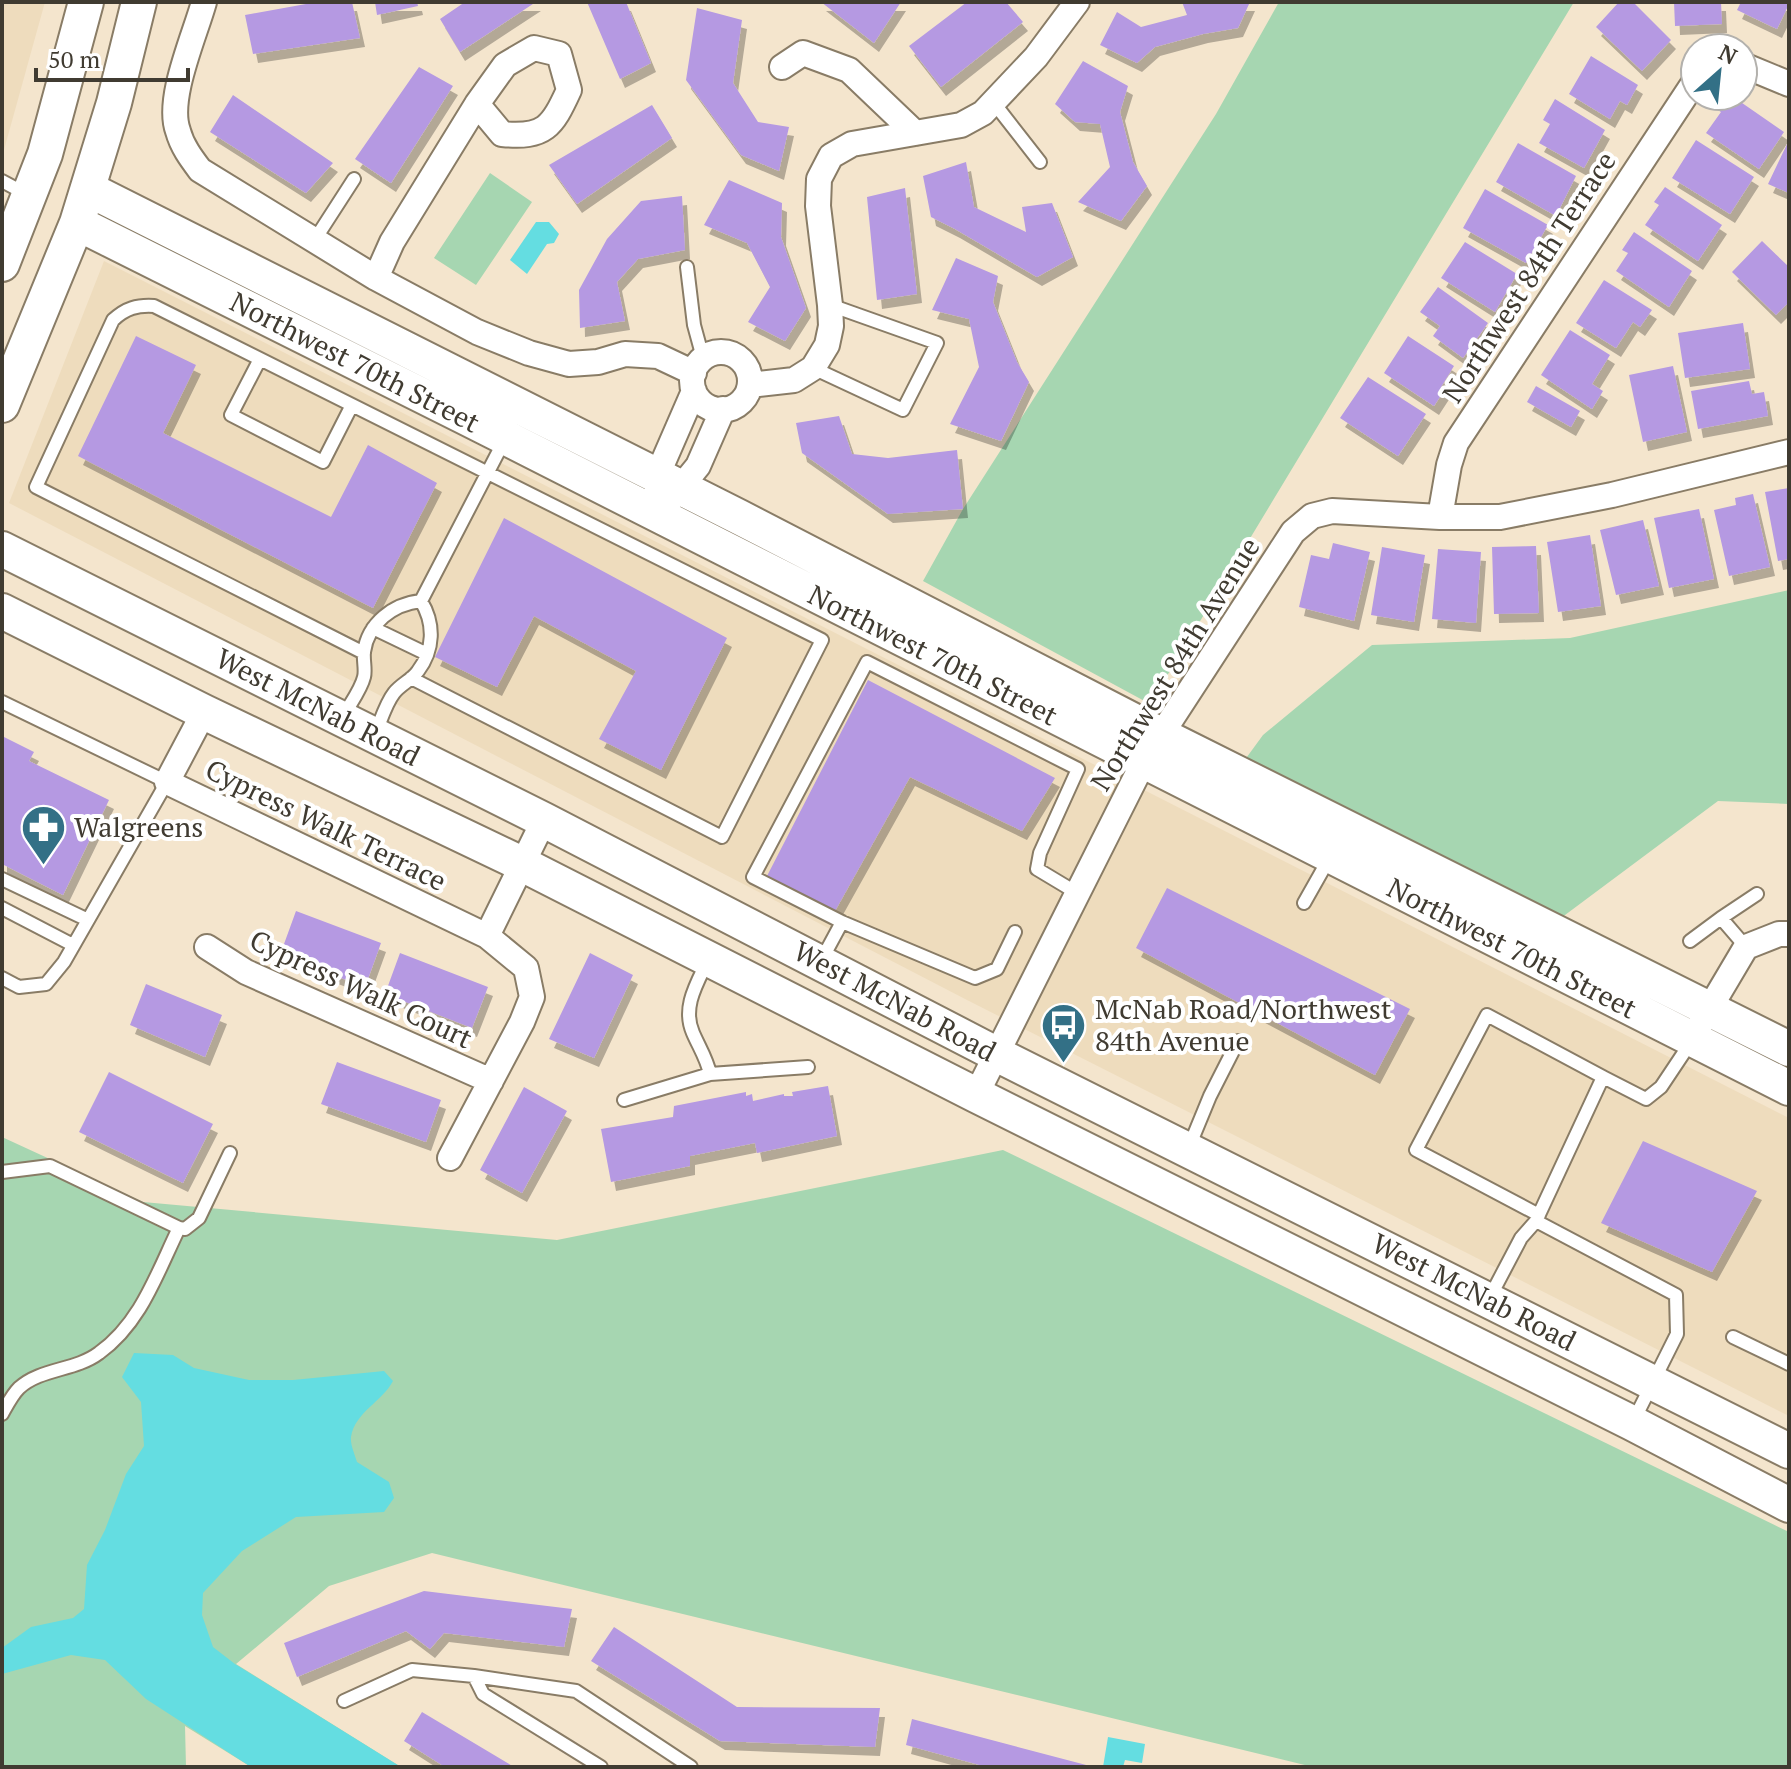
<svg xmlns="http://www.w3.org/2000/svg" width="1791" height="1769" font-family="'PT Serif',serif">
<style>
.built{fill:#eedcbd}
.green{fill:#a6d6b1}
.water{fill:#64dde1}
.building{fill:#b599e2;filter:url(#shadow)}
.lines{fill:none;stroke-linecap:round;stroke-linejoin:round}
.lane-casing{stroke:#897c66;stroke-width:16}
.street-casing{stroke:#897c66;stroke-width:28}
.secondary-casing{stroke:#897c66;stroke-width:38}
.lane{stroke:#fff;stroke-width:12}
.street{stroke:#fff;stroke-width:24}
.secondary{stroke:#fff;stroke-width:34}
.labels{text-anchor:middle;stroke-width:8;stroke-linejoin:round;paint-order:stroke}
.street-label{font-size:28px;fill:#403b31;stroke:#fff}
.poi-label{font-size:28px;fill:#403b31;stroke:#fff;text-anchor:start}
</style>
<defs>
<filter id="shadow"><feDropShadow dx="5" dy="9" stdDeviation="0" flood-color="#0004"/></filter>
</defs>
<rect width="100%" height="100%" fill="#f4e5cd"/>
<path class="built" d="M2 2H45L2 157Z
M104 261 1789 1118V1416L967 1000 9 503Z"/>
<path class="green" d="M1279 2H1574L1150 704 923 581 963 509 1216 114Z
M490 173 532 202 476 285 434 258Z
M1789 590V804L1718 801 1561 918 1244 761 1263 735 1372 645 1570 638Z
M2 1137 143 1202 557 1240 1003 1150 1789 1532V1767H1313L432 1553 329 1586 236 1664 401 1767H251L185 1726 186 1767H2Z"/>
<path class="water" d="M536 222H549L559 234 554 243 547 244 527 274 510 260Z
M134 1353 173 1355 194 1368 249 1380H293L384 1371 393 1381C382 1402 355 1412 351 1437 350 1444 355 1455 357 1462L389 1482 394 1498 384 1512 296 1517 242 1551 203 1593 202 1615 213 1647 235 1664 401 1767H251L146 1699 105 1660 71 1655 2 1674V1648L31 1627 73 1618 84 1609 87 1565 105 1530 126 1474 144 1446 141 1402 122 1377Z
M1108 1737 1145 1744 1142 1763 1125 1760 1123 1767H1103Z"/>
<path class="building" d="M317 2H352L360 38 253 54 245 15Z
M375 2H417L418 6 377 15Z
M465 2H536L460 52 440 19Z
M587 2H626L651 63 620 79Z
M821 2H901L874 43Z
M967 2H1006L1023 22 941 87 909 46Z
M1182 2H1250L1238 28 1203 34 1155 47 1137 63 1100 45 1117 12 1141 27 1187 15Z
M1619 2H1633L1671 40 1642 71 1596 27Z
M1674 2H1721L1722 24 1675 26Z
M1741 2H1789V4L1777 29 1737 10Z
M697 8 742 20 733 83 758 122 789 127 779 171 741 155 686 80Z
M1591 56 1638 85 1627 105 1620 101 1610 119 1569 94Z
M1083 61 1128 86 1120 112 1133 162 1147 186 1121 221 1078 202 1110 167 1100 124 1075 122 1055 104Z
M419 67 453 86 391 183 355 159Z
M233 95 333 163 306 193 210 132Z
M1725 96H1732L1784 132 1759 169 1706 133 1721 112 1716 109Z
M1555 99 1605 130 1584 168 1539 143 1550 124 1543 120Z
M652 105 672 138 577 204 549 165Z
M1696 140 1754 177 1730 214 1672 178Z
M1789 140V193L1768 184Z
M1518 143 1576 176 1556 216 1496 182Z
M966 162 974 207 1026 232 1022 207 1052 203 1073 257 1037 277 955 229 931 217 923 176Z
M729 180 782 203 781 237 806 308 785 341 748 322 770 287 747 243 704 225Z
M1665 187 1722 225 1698 261 1645 225 1659 205 1654 202Z
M905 188 917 294 877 300 867 197Z
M1485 189 1548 225 1526 263 1463 228Z
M682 196 685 250 638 259 617 282 625 321 580 328 579 290 607 239 641 201Z
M1634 232 1692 271 1669 307 1616 271 1628 253 1622 250Z
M1762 241 1789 267V302L1776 315 1732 272Z
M1465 242 1517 274 1495 312 1441 278Z
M956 258 998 276 993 302 1017 362 1029 382 1001 441 950 424 979 367 969 319 932 310Z
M1604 280 1652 310 1640 327 1633 322 1616 348 1576 323Z
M1438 287 1488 323 1463 358 1433 336 1440 326 1420 312Z
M1743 323 1750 369 1685 378 1678 333Z
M1570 330 1610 355 1592 384 1603 391 1592 409 1541 375Z
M136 336 196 365 163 433 331 517 368 445 437 483 373 608 78 456Z
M1408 336 1454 366 1441 387 1445 389 1434 406 1384 373Z
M1673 366 1687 432 1643 442 1629 375Z
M1368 377 1426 414 1398 456 1340 418Z
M1749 381 1752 394 1764 392 1768 416 1698 429 1691 391Z
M1536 386 1580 411 1571 427 1527 402Z
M839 416 852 454 888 458 957 450 963 509 888 514 802 453 796 423Z
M1789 488V559L1778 561 1765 492Z
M1753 494 1770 567 1729 576 1714 510 1736 505 1735 498Z
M1699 509 1714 579 1669 588 1654 518Z
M504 518 727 638 661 770 599 739 636 671 534 616 497 687 435 657Z
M1643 520 1659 586 1616 595 1600 530Z
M1590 535 1601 606 1558 612 1547 542Z
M1333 543 1370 552 1354 621 1299 607 1311 555 1329 559Z
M1536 546 1539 613 1494 614 1492 547Z
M1382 547 1425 555 1414 622 1371 615Z
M1438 549 1481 552 1476 623 1432 619Z
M868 680 1055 778 1022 831 910 777 835 911 767 876Z
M2 736 34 752 29 761 109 800 63 895 2 864Z
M1167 888 1410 1009 1375 1075 1136 948Z
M296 911 381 943 365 987 280 955Z
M400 953 488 987 472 1028 385 994Z
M590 953 633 975 594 1058 549 1039Z
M146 984 222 1015 205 1057 130 1025Z
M337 1062 441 1100 426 1142 321 1104Z
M109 1072 213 1124 183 1183 79 1132Z
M828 1086 837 1136 757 1153 755 1143 690 1156V1166L611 1182 601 1129 673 1117 674 1106 746 1092V1096L752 1094 753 1101 784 1094V1096H793L792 1092Z
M524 1087 567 1111 522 1193 480 1170Z
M1643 1141 1757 1191 1712 1272 1601 1223Z
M424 1591 572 1609 564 1647 444 1633 430 1649 406 1631 297 1677 284 1643Z
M614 1627 737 1707 880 1708 875 1747 720 1741 591 1661Z
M422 1712 514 1767H445L404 1741Z
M912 1719 1090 1766 1089 1767H987L906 1745Z"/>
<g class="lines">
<defs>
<path id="lane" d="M994 103 1040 162
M2 181 28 195
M314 241 354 179
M687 267 694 325 703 358
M260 359 231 415 323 462 352 405
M813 368 903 410 937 343 830 305
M421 601 504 441
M373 628 427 654
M364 653 36 487 113 320C126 308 137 305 154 306L822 640 722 837 411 678
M2 702 167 782 64 962 46 984 19 987 2 978
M343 717C349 705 361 690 364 677 366 670 363 660 364 652 368 623 393 604 421 601
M376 732C381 720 386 703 394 693 401 684 412 680 418 671 434 650 435 624 421 601
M2 879 88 920
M1304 903 1330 857
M2 908 73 945
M842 922 753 877 867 662 1078 769 1040 853 1037 869 1077 893
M1690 941 1721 918
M1746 947 1721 918 1757 894
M821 961 842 922 975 978 997 969 1015 932
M707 962C696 985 682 1008 693 1033 699 1047 707 1059 710 1074L808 1067
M624 1100 710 1074
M1189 1147 1210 1096 1238 1041
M2 1172 50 1166 179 1228 185 1229 199 1218 230 1153
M1539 1215 1416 1150 1487 1015 1603 1077
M1490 1297 1521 1238 1536 1221
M1733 1337 1789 1364
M2 1414C7 1405 12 1395 19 1388 41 1368 75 1371 99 1353 141 1323 157 1273 179 1228
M1634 1420 1677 1334 1676 1295 1536 1221 1603 1077 1646 1099 1661 1087 1691 1042
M474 1676 576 1691 691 1767
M344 1701 412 1670 474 1676 483 1694 601 1767"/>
<path id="street" d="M204 2C195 35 166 99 178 131 182 146 191 158 200 170L376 278 477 332 529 353 569 364 598 362 625 354 658 356 694 373
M1743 65 1789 84
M782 67 803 53 849 70 915 133
M376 278 392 242 477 104 505 65 534 48 559 54 569 90C552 127 545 138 502 134L477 104
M692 381a29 29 0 1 1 58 0a29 29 0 1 1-58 0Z
M750 385 794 380 813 368 827 345 831 326 830 305 818 206 819 179 831 156 852 144 961 125 983 113 1036 57 1077 2
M672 498 698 466 723 409
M657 514V476L694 391
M1440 517 1449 465 1456 443 1695 81
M204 712 167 782 487 936 526 968 532 997 522 1022 450 1158
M487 936 544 820
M207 947 246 972 491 1081
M1701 1023 1746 947 1779 934H1789
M976 1095 1144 761 1293 532 1312 516 1332 511 1440 517H1500L1612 495 1789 452"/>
<path id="secondary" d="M88 189 739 517 1161 735 1789 1049
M77 223 465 417 1789 1088
M2 264 45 154 86 2
M2 405 77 223 114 103 139 2
M2 549 544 820 996 1054 1789 1451
M2 611 204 712 522 864 976 1095 1632 1423 1789 1505"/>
</defs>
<use href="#lane" class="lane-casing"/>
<use href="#street" class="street-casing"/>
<use href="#secondary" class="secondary-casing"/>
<use href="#lane" class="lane"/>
<use href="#street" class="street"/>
<use href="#secondary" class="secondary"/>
</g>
<defs>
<symbol id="pharmacy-pin" viewBox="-11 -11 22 30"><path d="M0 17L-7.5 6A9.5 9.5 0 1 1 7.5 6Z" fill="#337086" stroke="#fff"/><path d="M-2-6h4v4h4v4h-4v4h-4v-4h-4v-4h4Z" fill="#fff"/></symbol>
<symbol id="bus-pin" viewBox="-11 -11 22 30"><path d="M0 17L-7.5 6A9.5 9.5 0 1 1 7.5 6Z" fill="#337086" stroke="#fff"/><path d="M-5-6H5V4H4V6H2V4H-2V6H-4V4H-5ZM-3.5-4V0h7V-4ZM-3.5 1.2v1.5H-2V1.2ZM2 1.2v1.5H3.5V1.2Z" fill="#fff"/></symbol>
</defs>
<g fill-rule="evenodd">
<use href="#pharmacy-pin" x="18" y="802" width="51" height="69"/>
<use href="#bus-pin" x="1038" y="1000" width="51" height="69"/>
</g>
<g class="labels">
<g class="street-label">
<text transform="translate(1529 277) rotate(-57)" y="10">Northwest 84th Terrace</text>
<text transform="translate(355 362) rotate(27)" y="10">Northwest 70th Street</text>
<text transform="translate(933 655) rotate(27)" y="10">Northwest 70th Street</text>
<text transform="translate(1175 664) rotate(-58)" y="10">Northwest 84th Avenue</text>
<text transform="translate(318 707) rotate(27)" y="10">West McNab Road</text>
<text transform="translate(326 825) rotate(26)" y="10">Cypress Walk Terrace</text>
<text transform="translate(1512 948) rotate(27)" y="10">Northwest 70th Street</text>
<text transform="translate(361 989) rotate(25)" y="10">Cypress Walk Court</text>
<text transform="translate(895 1001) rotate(28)" y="10">West McNab Road</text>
<text transform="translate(1474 1292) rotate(27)" y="10">West McNab Road</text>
</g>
<g class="poi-label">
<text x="74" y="837">Walgreens</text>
<text x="1095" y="1019">McNab Road/Northwest<tspan x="1095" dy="32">84th Avenue</tspan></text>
</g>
</g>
<rect width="1791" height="1769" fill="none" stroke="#403b31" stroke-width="8"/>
<g transform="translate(1719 72) rotate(27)"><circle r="38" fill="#ffffff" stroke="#b3b1ad" stroke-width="2"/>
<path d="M0-6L14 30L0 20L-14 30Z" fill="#337086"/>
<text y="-12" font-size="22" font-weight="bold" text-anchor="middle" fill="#403b31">N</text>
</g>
<path d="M36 68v12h152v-12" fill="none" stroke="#403b31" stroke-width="4"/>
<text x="48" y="68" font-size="24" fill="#403b31" stroke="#ffffff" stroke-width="6" paint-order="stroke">50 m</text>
</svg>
